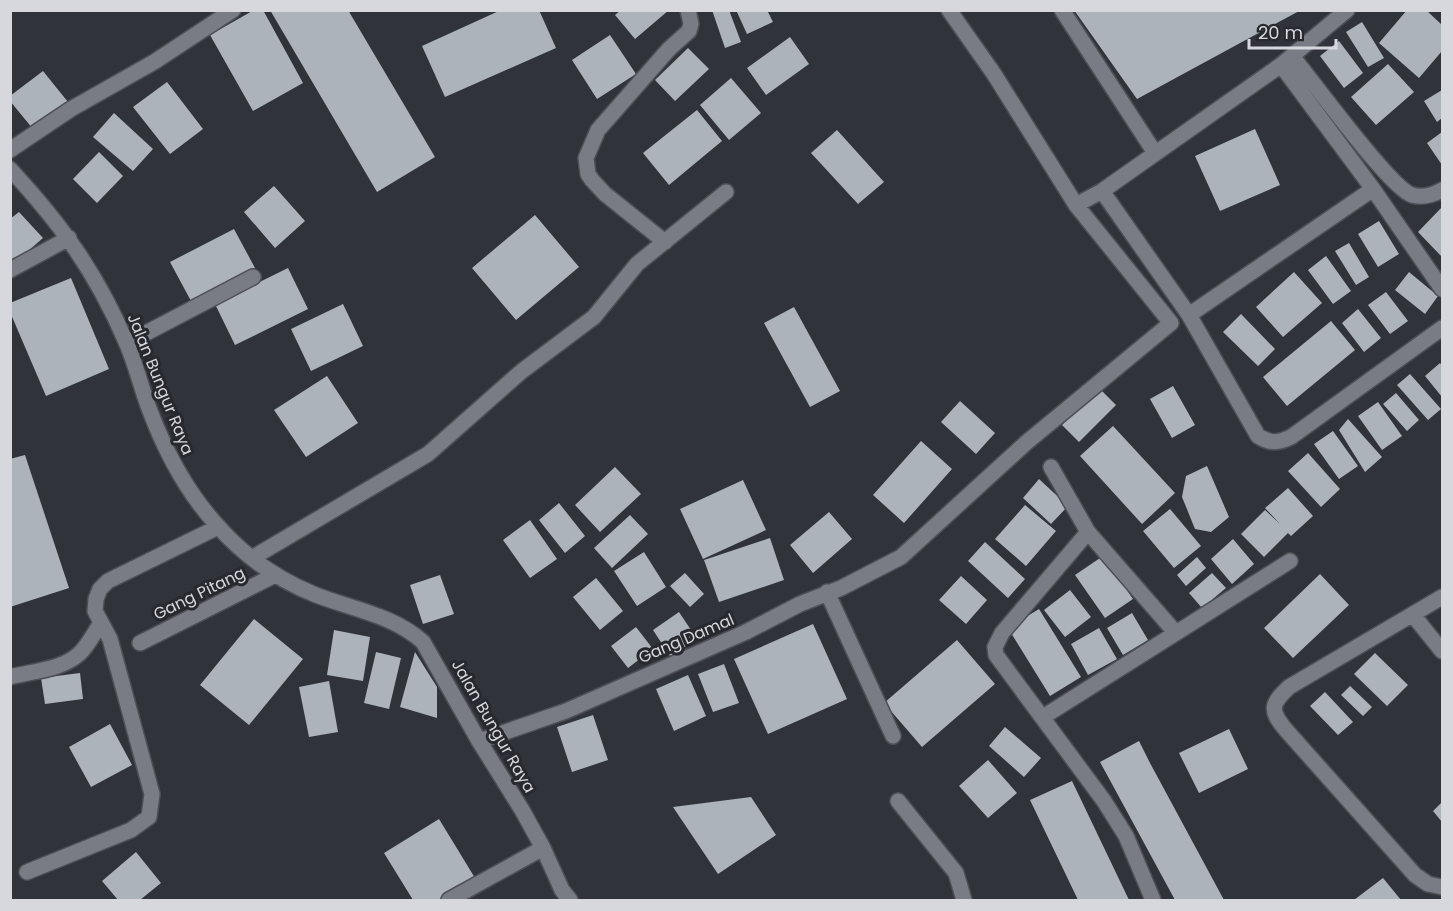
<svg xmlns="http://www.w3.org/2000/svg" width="1453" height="911" font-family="Poppins,sans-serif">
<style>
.building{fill:#adb3ba}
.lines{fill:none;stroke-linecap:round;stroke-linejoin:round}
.street-casing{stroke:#4e4f56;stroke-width:18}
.street{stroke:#797c84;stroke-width:15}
.labels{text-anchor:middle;stroke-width:6;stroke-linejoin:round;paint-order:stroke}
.street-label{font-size:16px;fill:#d7d8dd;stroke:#27292f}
</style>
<rect width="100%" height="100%" fill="#31333a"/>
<path class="building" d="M254 10H263L303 83 253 111 210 35Z
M270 10H348L435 157 377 192Z
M501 10H539L556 48 445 97 422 46Z
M621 10H669L635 39 615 15Z
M712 10H729L741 42 725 48Z
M736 10H767L773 22 747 34Z
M1074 10H1301L1137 99Z
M1407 10H1426L1442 25V51L1419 78 1379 43Z
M1362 22 1384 58 1368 67 1346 32Z
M610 35 636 74 597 99 572 60Z
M790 37 809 64 766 95 747 68Z
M1339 41 1363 73 1344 88 1320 56Z
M688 48 709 69 675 101 655 80Z
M1388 64 1414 92 1376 125 1351 97Z
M43 71 68 102 33 129 10 101V96Z
M731 78 761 113 729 140 700 105Z
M167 82 203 129 170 154 133 107Z
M1442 90V118L1437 122 1424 101Z
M697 110 722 141 669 185 643 153Z
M114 113 153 149 133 171 93 137Z
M1255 129 1280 185 1220 211 1195 156Z
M837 130 884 182 858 204 811 153Z
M1442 132V165L1427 143Z
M99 152 123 176 97 203 73 179Z
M274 186 305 221 275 248 244 212Z
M1442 207V257L1418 232Z
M19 212 43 238 12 265 10 263V219Z
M535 215 579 267 516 320 472 268Z
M1379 221 1399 254 1378 267 1358 234Z
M234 229 255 268 191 301 170 262Z
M1349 243 1369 277 1356 285 1335 251Z
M1326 256 1351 291 1333 304 1308 270Z
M288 268 308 309 235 345 215 304Z
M1294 272 1322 303 1283 337 1256 307Z
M1409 272 1438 296 1425 314 1395 290Z
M71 278 109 369 46 396 10 312V303Z
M1386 292 1408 321 1390 334 1368 305Z
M343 304 363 346 311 371 291 329Z
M794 307 840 391 810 407 764 323Z
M1358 309 1381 338 1364 352 1342 323Z
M1241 314 1275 349 1258 366 1223 332Z
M1331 321 1355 350 1287 406 1263 377Z
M1440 363 1442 366V397L1425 376Z
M1410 374 1441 409 1428 420 1397 385Z
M327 376 358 423 306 457 274 410Z
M1173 386 1195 425 1172 438 1150 399Z
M1099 388 1116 405 1079 442 1062 425Z
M1396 393 1419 420 1407 431 1383 404Z
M960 401 995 433 976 454 941 422Z
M1378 402 1402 436 1382 450 1358 416Z
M1348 419 1382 457 1365 472 1339 430Z
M1113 426 1175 493 1142 524 1080 456Z
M1333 431 1358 466 1339 479 1314 444Z
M921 441 952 469 904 523 873 495Z
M1308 453 1340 489 1321 507 1288 471Z
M25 455 69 588 10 607V459Z
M1207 466 1229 517 1211 532 1195 529 1182 497 1186 476Z
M615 467 641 494 600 532 575 505Z
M1039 479 1068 506 1051 524 1023 498Z
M743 480 766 530 703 559 680 509Z
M1288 488 1313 516 1291 536 1288 533 1264 557 1241 534 1265 510 1280 524 1265 508Z
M559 503 585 536 565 553 539 520Z
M1025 505 1056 531 1026 566 995 539Z
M1170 509 1201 546 1174 568 1143 531Z
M829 512 852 539 813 573 790 545Z
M630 515 648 534 612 568 594 548Z
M530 520 557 559 530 578 503 540Z
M770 538 784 580 719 602 704 560Z
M1233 539 1254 564 1232 584 1211 559Z
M985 542 1025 579 1008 598 968 561Z
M644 552 666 587 637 606 614 571Z
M1103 556 1133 599 1105 618 1075 575Z
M1197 557 1206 568 1186 586 1177 575Z
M685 573 704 594 690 607 670 586Z
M1212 573 1226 588 1202 608 1189 593Z
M1320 574 1349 605 1293 658 1264 628Z
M440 575 454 614 423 624 410 585Z
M961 576 987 600 966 624 939 600Z
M596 578 623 611 600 630 573 597Z
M1070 590 1091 617 1065 637 1044 610Z
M1039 609 1081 677 1050 696 1008 628Z
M679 612 697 639 670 656 653 630Z
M1132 613 1148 640 1123 655 1107 628Z
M254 619 303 659 249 725 200 685Z
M813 624 847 699 768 734 734 659Z
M636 627 653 649 628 668 611 646Z
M1099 628 1117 659 1088 675 1071 644Z
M334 630 370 637 363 681 327 675Z
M957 640 995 684 922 747 884 703Z
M376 652 401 658 389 709 364 703Z
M415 652 437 687V718L400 707Z
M1375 653 1408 685 1387 706 1354 674Z
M724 664 739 703 713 712 698 674Z
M80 673 83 699 45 704 41 678Z
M688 675 706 716 674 731 656 689Z
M329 681 338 732 309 737 299 687Z
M1350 686 1372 707 1363 716 1341 695Z
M1325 692 1353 722 1338 735 1310 706Z
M593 715 608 760 572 772 557 727Z
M110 724 132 765 91 787 69 747Z
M1005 727 1041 758 1024 777 989 746Z
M1229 729 1248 769 1199 793 1179 753Z
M1139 741 1150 763 1224 900H1175L1112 784 1100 762Z
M988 760 1017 793 988 818 959 786Z
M1072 781 1084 806 1129 900H1078L1030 800Z
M751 797 776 835 718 874 673 807Z
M1442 802V822L1433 811Z
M439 819 475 878 439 900H413L384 853Z
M136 852 161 883 140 900H118L102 881Z
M1383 878 1401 900H1354Z"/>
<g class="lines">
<defs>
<path id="street" d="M1062 10 1155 153
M1292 56C1312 80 1390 188 1412 195 1423 198 1433 195 1442 190
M1281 65 1373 189 1442 289
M10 150 71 109 154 62 233 10
M10 169C61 224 96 272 126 342 136 364 141 388 150 411 166 453 186 491 216 524 243 555 278 580 316 595 352 609 393 615 423 642L479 741 522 810 543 848 562 890 570 900
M1102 191 1189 315 1258 436C1271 444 1278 443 1291 437L1442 328
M1076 205 1102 191 1281 65 1347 10
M665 242 605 194 592 180 588 174 586 158 598 130 669 49 689 31 691 24 688 10
M10 270 69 238
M1189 315 1373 189
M127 343 253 277
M1051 467 1088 532 1175 632
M1088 532 1002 633 995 647 996 655 1104 801 1126 836 1153 900
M252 558 428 454 522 371 594 317 637 264 726 192
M827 592 893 736
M1442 597 1289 687C1271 704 1269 710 1286 730L1415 875 1428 884 1442 887
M1413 615 1442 651
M140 643 275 575
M10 677C33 671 61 670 79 654 88 646 94 633 101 623
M1043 717 1290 561
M479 741 566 711 746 632 800 604 841 588 901 557 1027 442 1171 323 1076 205 994 74 949 10
M898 801 956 873 964 900
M27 872 131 830 149 817 152 794 110 639 95 611 96 599 100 589 108 581 218 527
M449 900 543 848"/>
</defs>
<use href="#street" class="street-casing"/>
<use href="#street" class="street"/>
</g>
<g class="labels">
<g class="street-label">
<text transform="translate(161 384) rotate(68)" y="6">Jalan Bungur Raya</text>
<text transform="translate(199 593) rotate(-26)" y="6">Gang Pitang</text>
<text transform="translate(686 638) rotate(-23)" y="6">Gang Damal</text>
<text transform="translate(494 726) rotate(60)" y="6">Jalan Bungur Raya</text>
</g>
</g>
<rect width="1453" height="911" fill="none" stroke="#d7d8dd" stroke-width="24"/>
<path d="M1249 39v9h87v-9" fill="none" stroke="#d7d8dd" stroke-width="3"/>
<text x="1258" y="39" font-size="18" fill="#d7d8dd" stroke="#27292f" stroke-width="4.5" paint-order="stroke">20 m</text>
</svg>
